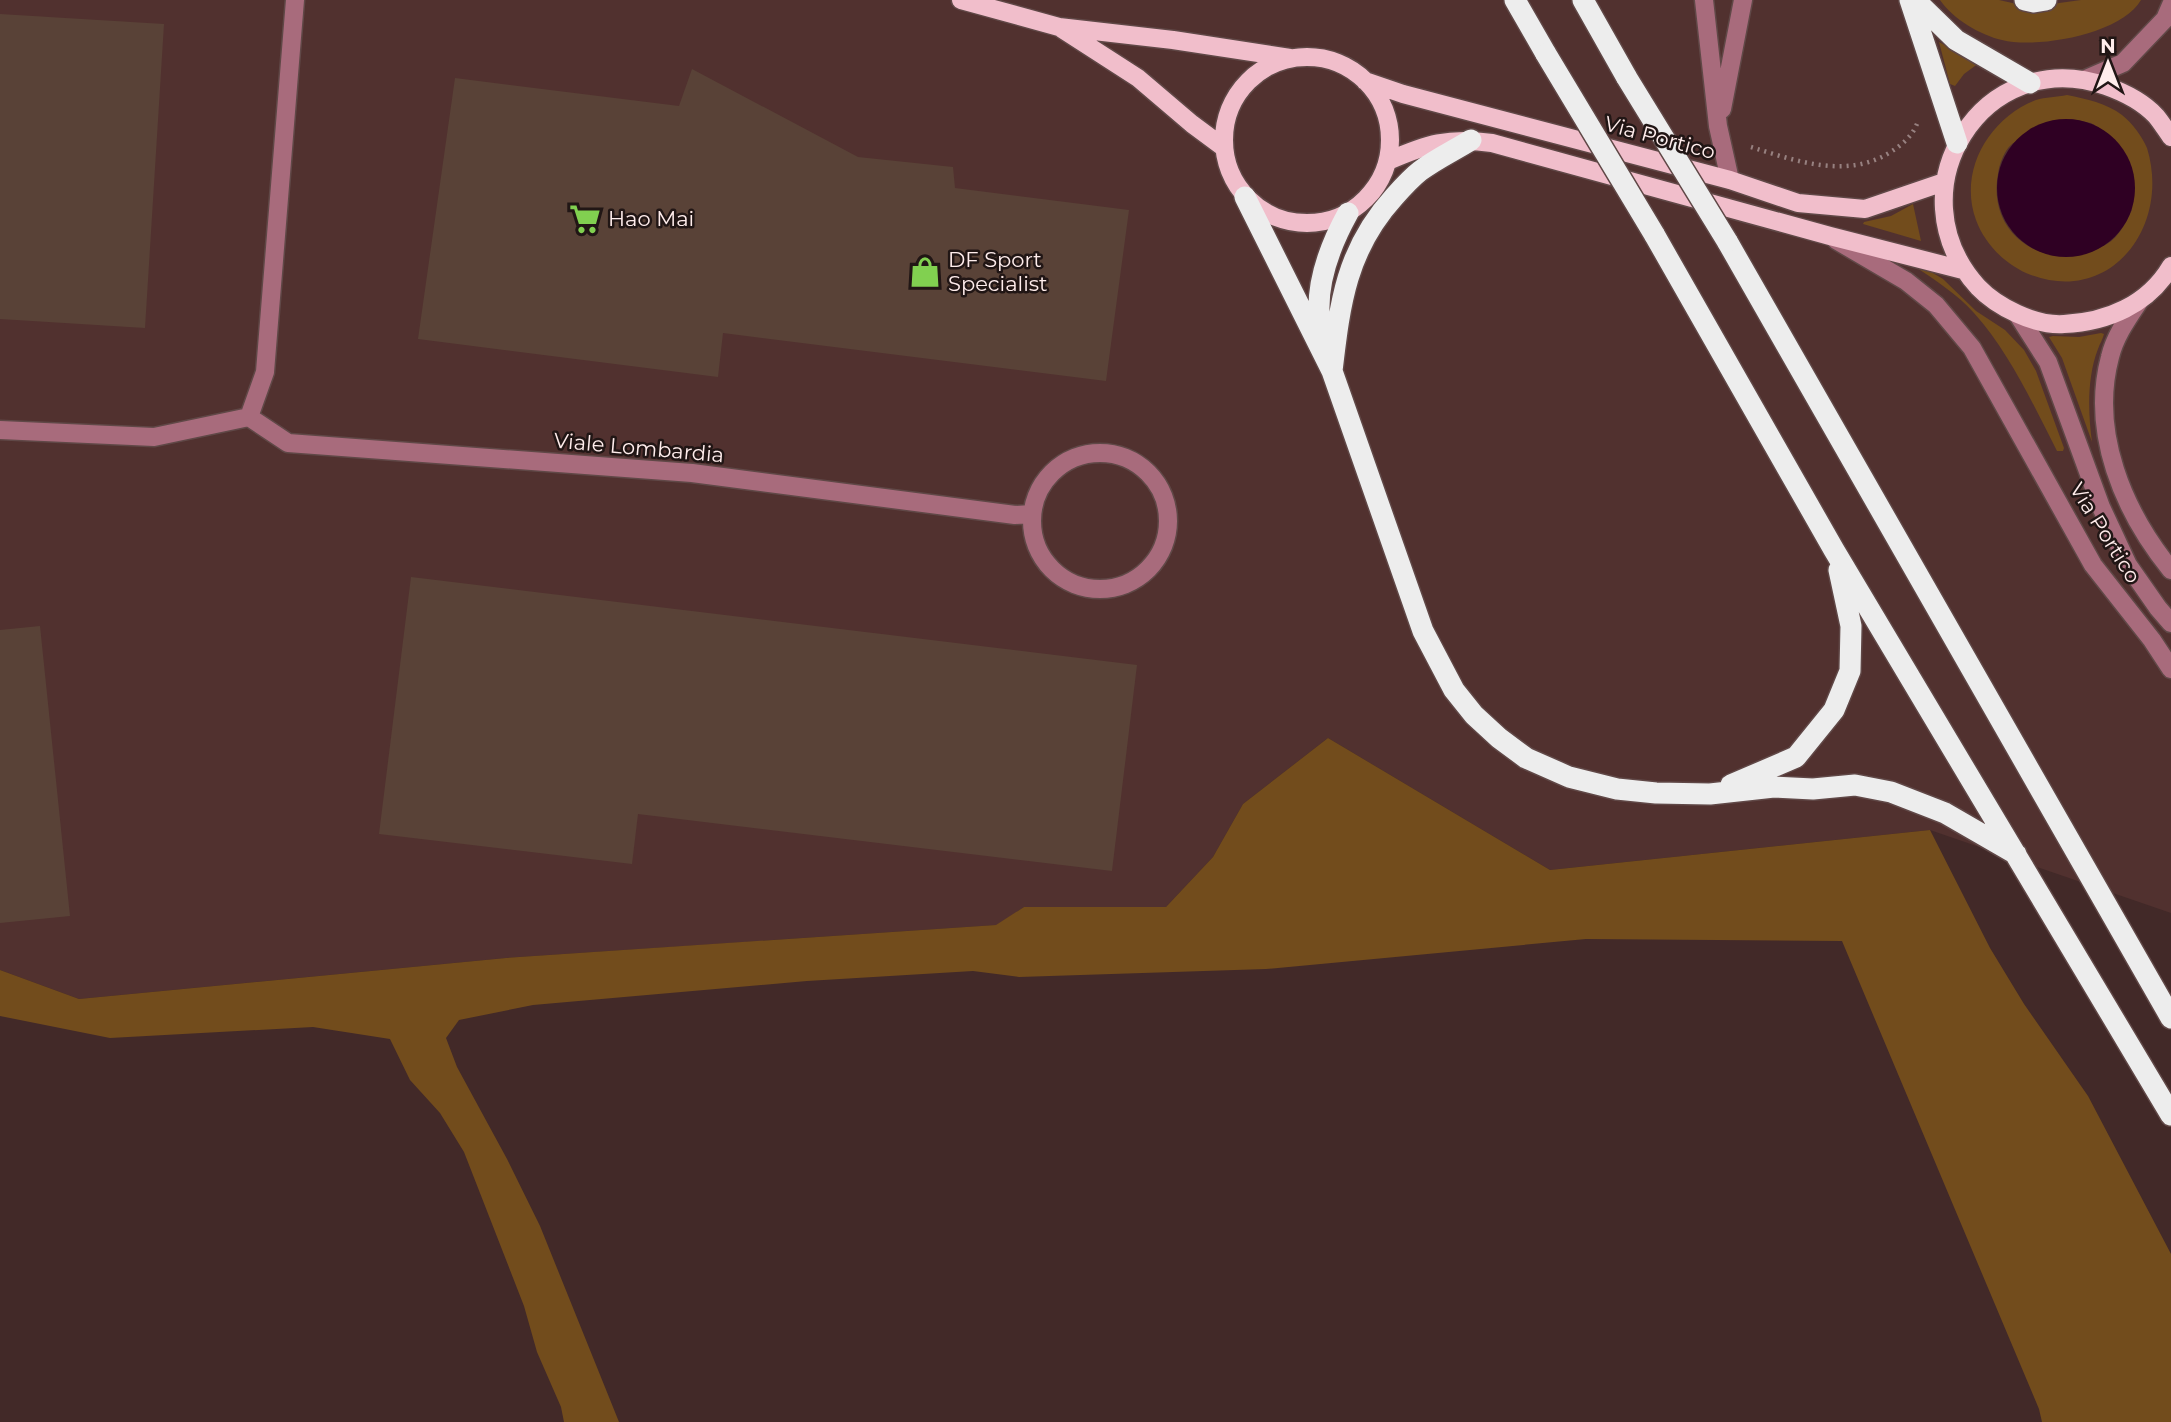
<svg xmlns="http://www.w3.org/2000/svg" width="2171" height="1422" font-family="Montserrat,sans-serif">
<style>
.built{fill:#51312f}
.green{fill:#724c1c;fill-rule:evenodd}
.water{fill:#2f0023}
.building{fill:#594237}
.lines{fill:none;stroke-linecap:round;stroke-linejoin:round}
.minor-casing{stroke:#604847;stroke-width:21}
.major-casing{stroke:#604847;stroke-width:21}
.highway-casing{stroke:#604847;stroke-width:24}
.path{stroke:#978180;stroke-width:4.5;stroke-dasharray:2 5;stroke-linecap:butt}
.minor{stroke:#a86b7c;stroke-width:18}
.major{stroke:#f1becb;stroke-width:18}
.highway{stroke:#ededed;stroke-width:21}
.highway-bridge-casing{stroke:#604847;stroke-width:24;stroke-linecap:butt}
.highway-bridge{stroke:#ededed;stroke-width:21}
.labels{text-anchor:middle;stroke-width:5;stroke-linejoin:round;paint-order:stroke}
.street-label{font-size:21px;fill:#ffedec;stroke:#211615}
.poi-label{font-size:21px;fill:#ffedec;stroke:#211615;text-anchor:start}
</style>
<rect width="100%" height="100%" fill="#422928"/>
<path class="built" d="M0 0H2171V913L1930 830 1550 870 1328 738 1243 804 1213 857 1166 907H1024L997 925 506 958 79 999 0 970Z"/>
<path class="green" d="M1940 0H1999L2030 7 2081 0H2141C2122 34 2037 49 2002 40 1980 35 1953 19 1940 0Z
M1939 42 1979 63 1964 74 1955 86 1950 84Z
M2067 95C2087 99 2106 103 2122 115 2132 123 2142 136 2147 148 2171 226 2111 305 2031 275 2007 266 1985 245 1976 220 1958 171 1989 118 2036 100 2045 97 2057 97 2067 95ZM2071 119 2091 123 2109 134 2132 210C2126 222 2119 237 2107 244 2052 276 1986 239 1998 174 1999 165 2004 151 2011 145 2020 137 2058 124 2071 119Z
M1913 204 1921 241 1863 224 1864 222 1891 216Z
M1916 263 1943 279 1976 311 2005 330 2024 350 2036 371 2064 448 2063 451H2057C2033 404 2009 352 1974 313 1957 294 1935 280 1914 266Z
M2101 333 2104 334C2103 339 2100 343 2098 349 2087 377 2088 413 2092 442L2062 358 2049 337 2053 336 2079 337Z
M1328 738 1550 870 1930 830 1990 948 2024 1004 2088 1096 2171 1254V1422H2042L2039 1409 1842 941 1586 939 1266 969 1019 977 973 971 807 981 533 1005 459 1020 446 1038 457 1067 507 1159 540 1226 619 1422H564L561 1407 537 1352 524 1306 464 1152 440 1113 410 1080 390 1039 313 1027 110 1038 0 1016V970L79 999 506 958 996 925 1024 907H1166L1213 857 1243 804Z"/>
<path class="water" d="M1997 188a69 69 0 1 1 138 0a69 69 0 1 1-138 0Z"/>
<path class="building" d="M0 14 164 24 145 328 0 319Z
M692 69 858 157 953 167 955 188 1129 210 1106 381 723 333 718 377 418 339 455 78 679 106Z
M411 577 1137 665 1112 871 638 814 632 864 379 834Z
M40 626 70 916 0 923V630Z"/>
<g class="lines">
<defs>
<path id="minor" d="M1704 0 1718 126 1730 180
M2086 79 2123 63 2165 19 2171 5
M1722 109 1743 0
M1836 240 1906 281 1936 305 1972 348 2093 565 2152 640 2171 669
M2140 300C2128 318 2115 336 2110 357 2090 432 2123 511 2171 570
M2018 315 2048 362 2101 507 2128 565 2158 608 2171 623
M249 417 265 372 295 0
M0 430 154 437 249 417 288 443 692 473 1015 515 1032 514
M1032 521a68 68 0 1 1 136 0a68 68 0 1 1-136 0Z"/>
<path id="major" d="M961 0 1059 27 1173 40 1290 58
M1062 29 1138 78 1192 124 1223 147
M1224 140a83 83 0 1 1 166 0a83 83 0 1 1-166 0Z
M1365 81 1403 94 1730 180 1798 203 1865 209 1944 182
M2171 137C2166 130 2161 122 2156 116 2143 102 2123 92 2106 86 1983 43 1891 191 1978 287 1997 307 2035 326 2064 324 2107 322 2148 305 2171 266
M1388 161C1427 144 1448 137 1492 143L1830 236 1963 270"/>
<path id="highway" d="M1515 0 1546 54
M1583 0 1627 78
M1910 0 1957 143
M1915 0 1956 40 2030 83
M2025 0 2034 2 2046 0
M1245 197 1332 371 1423 631 1454 690 1474 715 1499 738 1526 758 1569 777 1617 789 1656 793 1710 794 1774 787 1813 789 1855 785 1891 792 1945 813 2016 854
M1654 234 1834 550 2171 1115
M1727 241 2171 1018
M1324 338C1323 329 1319 320 1319 311 1318 277 1332 242 1348 213
M1332 371C1340 303 1346 250 1394 197 1402 188 1411 178 1420 171 1436 159 1455 150 1471 140
M1731 785 1796 757 1834 710 1850 671 1851 626 1839 570"/>
</defs>
<use href="#minor" class="minor-casing"/>
<use href="#major" class="major-casing"/>
<use href="#highway" class="highway-casing"/>
<path class="path" d="M1751 147C1796 161 1846 179 1889 153 1902 145 1913 136 1918 121"/>
<use href="#minor" class="minor"/>
<use href="#major" class="major"/>
<use href="#highway" class="highway"/>
<defs>
<path id="highway-bridge" d="M1546 54 1654 234
M1627 78 1727 241"/>
</defs>
<use href="#highway-bridge" class="highway-bridge-casing"/>
<use href="#highway-bridge" class="highway-bridge"/>
</g>
<defs>
<symbol id="supermarket-bare" viewBox="-9 -9 18 18"><path d="M-6-5.5h2.5l.6 2H6L4.5 2H-2.5L-4.4-4H-6ZM-1.5 3.2a1.3 1.3 0 1 0 .1 0ZM3 3.2a1.3 1.3 0 1 0 .1 0Z" fill="#81d050" stroke="#211615" stroke-width="2.5" paint-order="stroke"/></symbol>
<symbol id="shop-bare" viewBox="-9 -9 18 18"><path d="M-5-2.5h2.3a2.7 3.5 0 0 1 5.4 0H5L5.5 6h-11ZM-1.5-2.5h3a1.5 2.3 0 0 0-3 0Z" fill="#81d050" stroke="#211615" stroke-width="2.5" paint-order="stroke"/></symbol>
</defs>
<g fill-rule="evenodd">
<use href="#supermarket-bare" x="563" y="197" width="44" height="44"/>
<use href="#shop-bare" x="903" y="250" width="44" height="44"/>
</g>
<g class="labels">
<g class="street-label">
<text transform="translate(1660 138) rotate(15)" y="7">Via Portico</text>
<text transform="translate(639 448) rotate(5)" y="7">Viale Lombardia</text>
<text transform="translate(2105 533) rotate(58)" y="7">Via Portico</text>
</g>
<g class="poi-label">
<text x="608" y="226">Hao Mai</text>
<text x="948" y="267">DF Sport<tspan x="948" dy="24">Specialist</tspan></text>
</g>
</g>
<g transform="translate(2108 63)" stroke="#211615" stroke-width="5" paint-order="stroke">
<path d="M0-5L12 26L0 18L-12 26Z" fill="#ffedec"/>
<text y="-10" font-size="19" font-weight="bold" text-anchor="middle" fill="#ffedec">N</text>
</g>
</svg>
